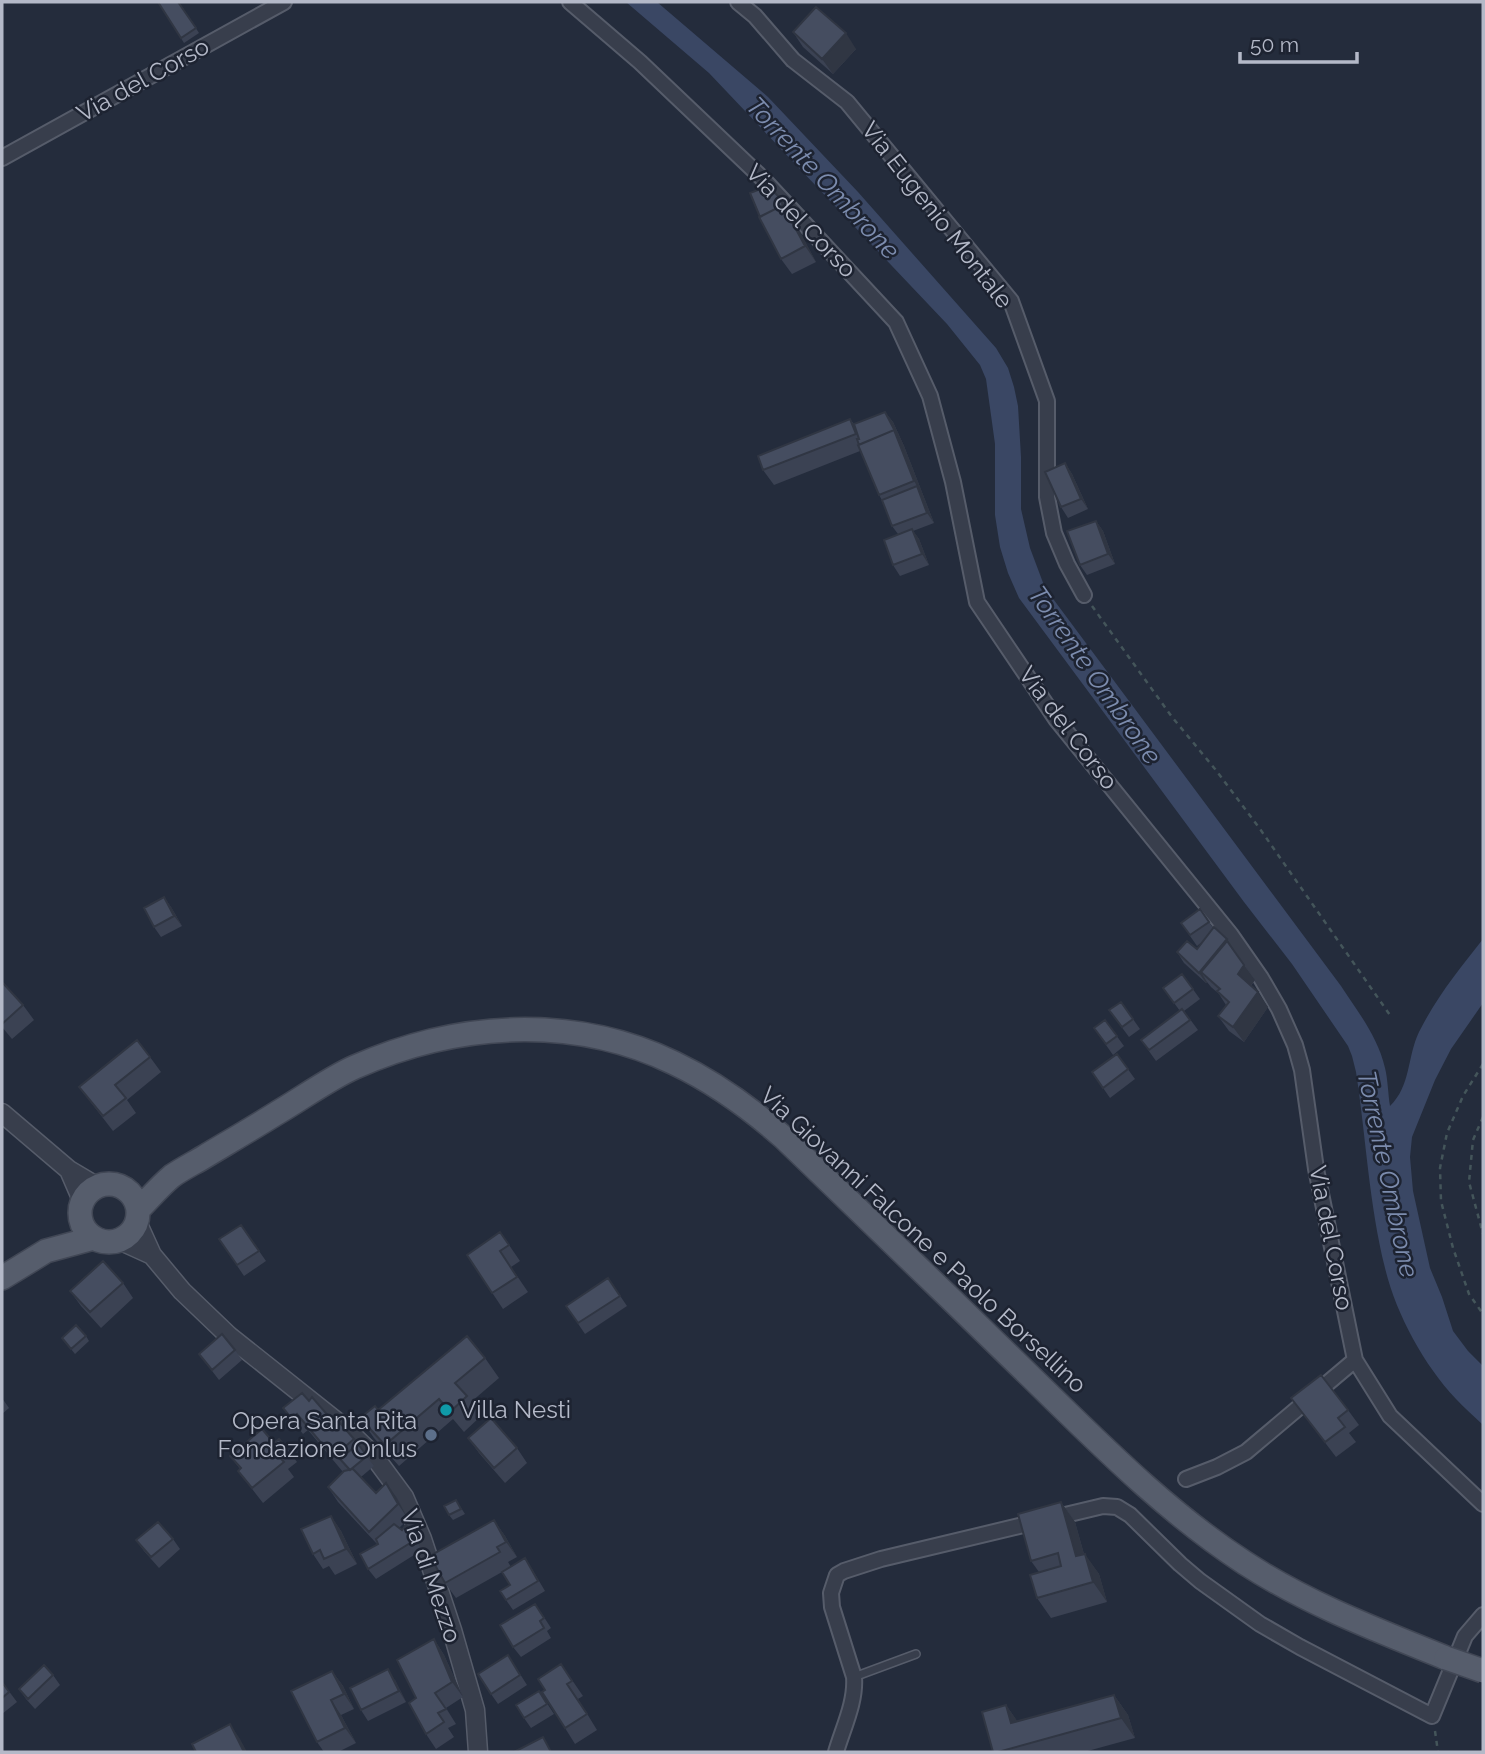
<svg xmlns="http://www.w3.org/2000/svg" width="1485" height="1754" font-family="Raleway,sans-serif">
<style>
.water{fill:#3a4764}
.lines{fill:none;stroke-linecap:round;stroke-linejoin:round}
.service-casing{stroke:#565c6a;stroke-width:10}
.minor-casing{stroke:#565c6a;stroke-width:18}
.tertiary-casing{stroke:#565c6a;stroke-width:21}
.primary-casing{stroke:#414755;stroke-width:26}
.path{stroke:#44555a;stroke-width:2.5;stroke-dasharray:5 5;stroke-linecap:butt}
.service{stroke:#383e4c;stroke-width:7}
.minor{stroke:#383e4c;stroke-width:14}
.tertiary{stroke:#383e4c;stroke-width:18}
.primary{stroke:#565d6c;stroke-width:23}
.primary-bridge-casing{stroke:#414755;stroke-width:26;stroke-linecap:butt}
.primary-bridge{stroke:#565d6c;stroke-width:23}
.wall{fill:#3b4253}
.shaded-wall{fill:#303643}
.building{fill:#454d60;stroke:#303643;stroke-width:2}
.culture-dot{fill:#0f9aa8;stroke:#1d2331;stroke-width:2.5}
.service-dot{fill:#5c6f8a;stroke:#1d2331;stroke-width:2.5}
.labels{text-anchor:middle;stroke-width:5;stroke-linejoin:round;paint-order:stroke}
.street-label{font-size:24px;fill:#b4b9c8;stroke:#1d2331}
.poi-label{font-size:24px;fill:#b4b9c8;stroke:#1d2331;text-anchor:start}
.water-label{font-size:26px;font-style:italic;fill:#7c8cae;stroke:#1d2331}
</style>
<rect width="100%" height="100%" fill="#242c3c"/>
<path class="water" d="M626 2H657L768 97 858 192 996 348 1008 368 1014 387 1018 406 1021 457V509L1030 548 1045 588 1341 986C1358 1012 1378 1037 1385 1068 1388 1080 1388 1094 1390 1106 1411 1086 1407 1057 1419 1032 1436 998 1460 968 1483 939V1003L1451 1049 1435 1080 1412 1137 1410 1157 1413 1191 1430 1268 1442 1297 1453 1331 1468 1351 1483 1366V1425C1474 1416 1464 1408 1456 1399 1424 1365 1396 1314 1385 1268 1369 1204 1366 1137 1356 1072L1352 1056 1348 1046 1292 964 1244 902 1019 598 1008 573 1000 547 995 515V444L986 379 980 365 947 324 709 73Z"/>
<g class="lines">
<defs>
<path id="service" d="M854 1677 916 1654"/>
<path id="minor" d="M570 2 640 62 762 178 896 322 930 396 953 482 977 602 1056 719 1231 935 1261 978 1279 1009 1295 1045 1302 1070 1316 1169 1355 1360 1390 1416 1483 1504
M738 2 755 16 793 60 847 102 1011 301 1047 401V497L1054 533 1067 564 1084 595
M2 158 284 2
M1186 1479 1217 1467 1246 1452 1355 1360
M836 1752C843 1728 856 1702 854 1677L832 1607 831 1593 837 1575 844 1571 881 1559 1103 1506 1117 1507 1130 1515 1180 1564 1200 1581 1260 1624 1300 1647 1432 1716 1465 1636 1483 1615"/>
<path id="tertiary" d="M2 1113 69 1170 96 1186
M69 1170 82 1200
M137 1222 152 1255 182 1291 229 1336 346 1429 373 1455 404 1497 422 1539 452 1630 475 1710 478 1752
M119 1240 152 1255"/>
<path id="primary" d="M80 1213a29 29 0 1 1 58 0a29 29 0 1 1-58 0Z
M138 1210C149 1199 160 1186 172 1176 182 1169 194 1163 204 1157 229 1142 253 1128 277 1113 301 1099 330 1078 355 1067 456 1022 572 1014 674 1063 714 1082 750 1108 783 1137 866 1217 948 1296 1030 1376 1098 1442 1165 1511 1245 1563 1308 1604 1377 1630 1446 1658
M2 1278 46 1251 94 1238"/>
</defs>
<use href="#service" class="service-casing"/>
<use href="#minor" class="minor-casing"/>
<use href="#tertiary" class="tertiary-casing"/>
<use href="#primary" class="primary-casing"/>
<path class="path" d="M1092 606 1172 717 1215 769 1260 829 1392 1018
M1483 1064 1463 1096 1447 1133 1440 1168 1441 1201 1453 1248 1469 1294 1483 1314
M1483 1117 1473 1140 1469 1182 1483 1234
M1435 1731 1438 1752"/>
<use href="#service" class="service"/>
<use href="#minor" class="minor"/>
<use href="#tertiary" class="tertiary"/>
<use href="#primary" class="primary"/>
<defs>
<path id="primary-bridge" d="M1446 1658 1483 1671"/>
</defs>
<use href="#primary-bridge" class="primary-bridge-casing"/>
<use href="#primary-bridge" class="primary-bridge"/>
</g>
<path class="wall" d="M158 2H179L199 33 184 43Z
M793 32 856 49 833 74 803 47Z
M786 207 816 262 792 274 781 259 760 217Z
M885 412 893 422 904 446 934 523 913 531 919 539 929 565 900 576 893 565 898 534 892 526 882 500 879 495 860 451 774 485 763 470 850 419 854 424Z
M1065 463 1072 474 1088 509 1068 518 1061 507Z
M1096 521 1103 531 1115 564 1087 575 1080 565Z
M164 897 171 907 182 926 161 937 154 927Z
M1200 909 1213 928 1234 950 1255 980 1251 986 1268 1007 1244 1042 1229 1031 1218 1016 1226 1005 1219 994 1211 987 1207 982 1206 983 1184 963 1177 952 1197 949 1202 942 1197 946 1181 923Z
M1182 974 1200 999 1184 1011 1198 1030 1156 1061 1141 1040 1180 1011 1163 988Z
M2 982 23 1005 34 1020 12 1039 2 1027Z
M1121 1002 1140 1029 1129 1037 1109 1010Z
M1105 1020 1124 1046 1113 1055 1094 1028Z
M1117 1054 1135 1079 1110 1098 1092 1072Z
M150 1057 161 1072 127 1100 136 1113 113 1131 79 1087Z
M241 1225 266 1261 244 1276 219 1239Z
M500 1232 520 1261 511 1267 528 1292 503 1309 467 1255Z
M608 1278 627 1306 585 1334 566 1306Z
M123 1283 133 1298 101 1328 81 1306 70 1291Z
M86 1336 89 1341 75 1354 62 1338Z
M235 1350 242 1360 219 1380 199 1354Z
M485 1358 499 1378 471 1402 481 1416 464 1432 453 1419 399 1466 374 1438 360 1418Z
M2 1398 9 1408 2 1414Z
M1291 1398 1348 1410 1359 1425 1349 1433 1356 1442 1336 1457Z
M283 1408 337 1426 340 1423 374 1466 361 1477 376 1493 386 1483 397 1498 408 1519 399 1528 402 1530 406 1525 422 1550 376 1579 368 1569 377 1544 338 1502 328 1487 343 1472 308 1430 303 1434Z
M468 1438 517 1448 527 1463 505 1483 479 1453Z
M274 1443 286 1447 297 1462 288 1469 294 1477 263 1503 238 1471 240 1469 230 1456Z
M456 1500 465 1514 453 1520 449 1515Z
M1061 1502 1075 1522 1084 1554 1099 1574 1107 1602 1051 1618 1037 1598 1039 1572 1031 1561Z
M331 1516 341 1531 357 1564 335 1575 329 1566 323 1569 313 1554Z
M494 1520 505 1536 517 1557 508 1562 511 1567 532 1569 545 1591 513 1610 506 1600 510 1585 502 1572 456 1598 445 1583Z
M173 1539 180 1549 159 1568 144 1551 136 1540Z
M542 1614 551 1628 547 1631 551 1638 521 1657 513 1647Z
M434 1639 444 1655 463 1697 446 1708 456 1724 448 1728 454 1737 436 1749 426 1734 416 1698Z
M508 1655 527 1685 498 1704 491 1694Z
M561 1664 583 1696 578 1699 597 1730 575 1744 565 1728 545 1690Z
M332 1671 343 1686 354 1709 341 1715 356 1743 338 1752H324L317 1742Z
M53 1675 60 1685 35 1709 26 1699 19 1689Z
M395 1680 406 1702 368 1721 361 1710Z
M2 1682 17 1702 2 1714Z
M539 1691 554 1714 531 1728 524 1718Z
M1114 1695 1128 1715 1135 1738 1084 1752H993L1006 1705 1017 1721Z"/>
<path class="shaded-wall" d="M846 33 856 49 833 74 822 59Z
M779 197 794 220 816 262 805 246Z
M885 412 893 422 904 446 934 523 927 513 917 486 914 481Z
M1065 463 1072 474 1088 509 1081 499Z
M1096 521 1103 531 1115 564 1108 554Z
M912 529 919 539 929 565 922 554Z
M164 897 171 907 182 926 174 916Z
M1227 939 1234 950 1209 980 1201 972 1207 982 1206 983 1199 973Z
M1244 965 1255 980 1248 989 1238 974Z
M1258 992 1268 1007 1244 1042 1233 1027Z
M386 1483 397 1498 408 1519 398 1504Z
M1061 1502 1075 1522 1090 1576 1076 1556Z
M331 1516 341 1531 357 1564 346 1549Z
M494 1520 505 1536 517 1557 506 1542Z
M1085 1554 1099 1574 1107 1602 1093 1582Z
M434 1639 444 1655 463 1697 452 1682Z
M388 1669 395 1680 406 1702 399 1691Z
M332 1671 343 1686 354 1709 344 1694Z
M1114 1695 1128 1715 1135 1738 1121 1718Z
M331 1700 341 1715 356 1743 345 1728Z
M1006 1705 1020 1725 1011 1723Z
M230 1724 240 1739 247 1752H244Z"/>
<path class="building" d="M158 2H178L196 28 181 38Z
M816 7 846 33 822 59 793 32Z
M768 186 779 197 783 205 760 217 750 193Z
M783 205 805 246 781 259 759 217Z
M885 412 897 435 894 430 859 445 857 439H859L854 424Z
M850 419 856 434 763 470 758 456Z
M894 430 914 481 879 495 858 445Z
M1065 463 1081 499 1061 507 1045 472Z
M917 486 927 513 892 526 882 500Z
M1096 521 1108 554 1080 565 1067 531Z
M912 529 922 554 893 565 884 540Z
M164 897 174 916 154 927 144 908Z
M1200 909 1209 922 1190 935 1181 923Z
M1214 927 1227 939 1199 973 1177 952 1187 941 1197 949Z
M1227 941 1244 965 1238 974 1258 992 1233 1027 1218 1016 1229 1002 1217 991 1220 989 1201 972Z
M1182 974 1193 989 1174 1003 1163 988Z
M2 982 23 1005 2 1024Z
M1121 1002 1133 1019 1122 1027 1109 1010Z
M1182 1009 1190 1020 1149 1050 1141 1040Z
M1105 1020 1117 1036 1106 1044 1094 1028Z
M137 1040 150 1057 115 1085 126 1098 103 1116 79 1087Z
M1117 1054 1128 1069 1103 1088 1092 1072Z
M241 1225 259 1251 237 1265 219 1239Z
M500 1232 509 1245 500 1251 517 1277 492 1293 467 1255Z
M103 1261 123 1283 90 1312 70 1291Z
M608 1278 620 1296 578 1323 566 1306Z
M76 1325 86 1336 71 1349 62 1338Z
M222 1334 235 1350 212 1370 199 1354Z
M467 1336 485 1358 455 1383 467 1396 450 1412 439 1399 385 1445 360 1418 375 1406 378 1410Z
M1321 1375 1348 1410 1338 1418 1345 1427 1325 1442 1291 1398Z
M302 1393 309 1401 312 1397 337 1426 340 1423 354 1439 333 1457 297 1414 292 1419 283 1408Z
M491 1418 517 1448 494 1468 468 1438Z
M262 1429 274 1443 279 1439 286 1447 277 1454 284 1462 252 1488 238 1471 241 1468 230 1456Z
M358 1444 367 1456 350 1470 340 1459Z
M353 1469 376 1493 386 1483 398 1504 369 1532 328 1487 344 1471Z
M456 1500 461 1509 449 1515 444 1506Z
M1061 1502 1076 1556 1085 1554 1093 1582 1037 1598 1030 1575 1061 1566 1058 1553 1031 1561 1018 1514Z
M331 1516 346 1549 324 1559 320 1550 313 1554 301 1529Z
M494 1520 506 1542 497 1547 500 1552 445 1583 430 1556Z
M158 1522 173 1539 151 1557 136 1540Z
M394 1524 402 1530 406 1525 415 1540 368 1569 360 1554 378 1544 376 1539Z
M525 1558 538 1581 506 1600 500 1591 510 1585 502 1572Z
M535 1604 544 1618 540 1621 544 1628 513 1647 500 1625Z
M434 1639 452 1682 435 1693 446 1709 438 1713 444 1722 426 1734 409 1703 416 1698 397 1660Z
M508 1655 520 1675 491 1694 478 1674Z
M561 1664 572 1681 567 1684 587 1714 565 1728 542 1692 545 1690 538 1679Z
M44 1665 53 1675 28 1699 19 1689Z
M388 1669 399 1691 361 1710 350 1688Z
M332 1671 344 1694 331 1700 345 1728 317 1742 291 1691Z
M2 1682 9 1692 2 1698Z
M539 1691 547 1704 524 1718 516 1705Z
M1114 1695 1121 1718 998 1752H993L982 1712 1006 1705 1011 1723Z
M230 1724 244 1752H196L192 1744Z
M543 1737 551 1752H514Z"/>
<circle class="culture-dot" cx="446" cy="1410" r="7"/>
<circle class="service-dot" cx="431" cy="1435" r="7"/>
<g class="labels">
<g class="street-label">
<text transform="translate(143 80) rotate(-29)" y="8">Via del Corso</text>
<text transform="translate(937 215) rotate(52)" y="8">Via Eugenio Montale</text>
<text transform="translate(801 221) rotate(46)" y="8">Via del Corso</text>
<text transform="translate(1068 728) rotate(53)" y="8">Via del Corso</text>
<text transform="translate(1331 1238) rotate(79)" y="8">Via del Corso</text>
<text transform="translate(923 1240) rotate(43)" y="8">Via Giovanni Falcone e Paolo Borsellino</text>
<text transform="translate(431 1576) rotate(71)" y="8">Via di Mezzo</text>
</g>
<g class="poi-label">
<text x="460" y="1418">Villa Nesti</text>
<text x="417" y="1429" text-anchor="end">Opera Santa Rita<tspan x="417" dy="28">Fondazione Onlus</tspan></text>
</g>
<g class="water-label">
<text transform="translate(823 178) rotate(47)" y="9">Torrente Ombrone</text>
<text transform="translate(1095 675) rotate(55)" y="9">Torrente Ombrone</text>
<text transform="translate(1388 1174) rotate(78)" y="9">Torrente Ombrone</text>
</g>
</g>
<rect width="1485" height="1754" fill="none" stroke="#b4b9c8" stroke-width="7"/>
<path d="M1240 52v10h117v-10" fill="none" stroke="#b4b9c8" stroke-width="3.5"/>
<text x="1250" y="52" font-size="21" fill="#b4b9c8" stroke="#1d2331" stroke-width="5" paint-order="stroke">50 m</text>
</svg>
